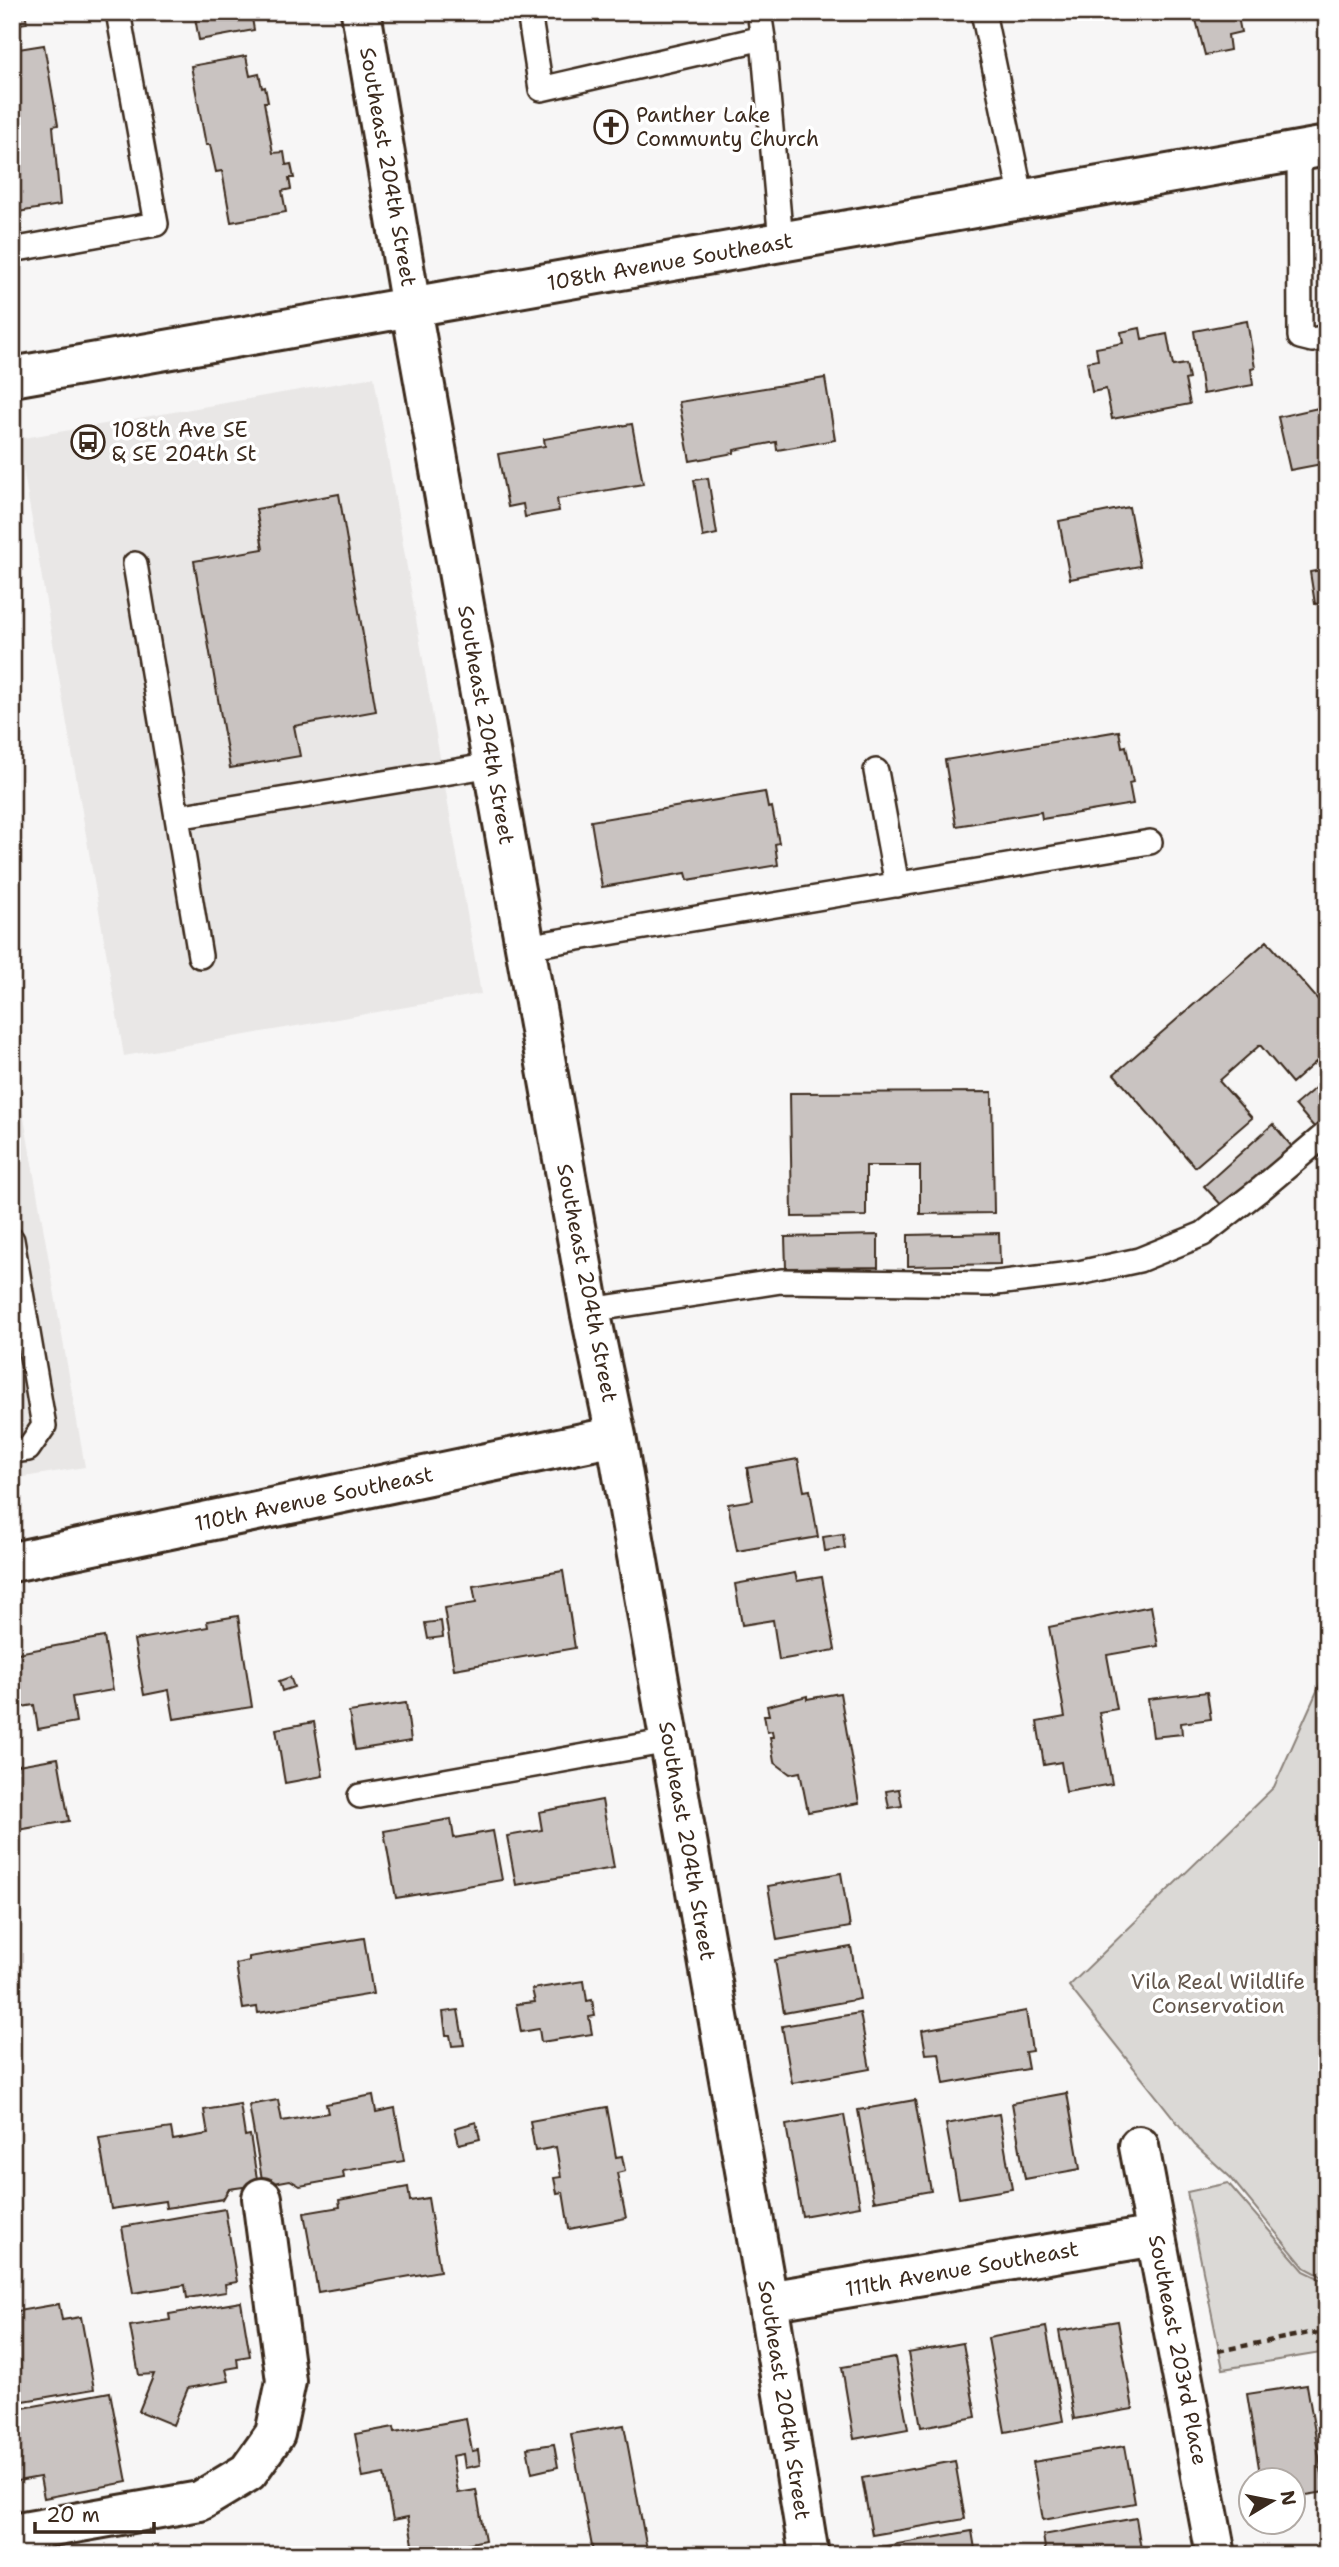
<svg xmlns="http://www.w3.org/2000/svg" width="1339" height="2567" font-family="'Shantell Sans',sans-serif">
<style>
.built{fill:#e9e7e6}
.green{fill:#dbd9d6;stroke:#8b827a;stroke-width:2}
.building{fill:#c9c3c1;stroke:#3b2a1e;stroke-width:2}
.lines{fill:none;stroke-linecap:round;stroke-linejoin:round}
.service-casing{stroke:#3b2a1e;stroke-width:28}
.minor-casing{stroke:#3b2a1e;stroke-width:44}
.primary-casing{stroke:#3b2a1e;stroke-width:44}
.path{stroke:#3b2a1e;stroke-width:4.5;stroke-dasharray:7 5;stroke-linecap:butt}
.service{stroke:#fff;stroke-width:23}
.minor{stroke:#fff;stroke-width:38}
.primary{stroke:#fff;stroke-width:38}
.labels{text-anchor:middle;stroke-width:7;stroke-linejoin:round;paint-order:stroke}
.poi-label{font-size:21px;fill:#3b2a1e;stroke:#fff;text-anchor:start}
.street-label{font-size:21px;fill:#3b2a1e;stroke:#fff}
.park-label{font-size:21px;fill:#63564c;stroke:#fff}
</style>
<rect width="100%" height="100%" fill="#f7f6f6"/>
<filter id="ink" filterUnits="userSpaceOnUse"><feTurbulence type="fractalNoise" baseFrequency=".0143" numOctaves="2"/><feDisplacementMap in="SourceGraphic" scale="14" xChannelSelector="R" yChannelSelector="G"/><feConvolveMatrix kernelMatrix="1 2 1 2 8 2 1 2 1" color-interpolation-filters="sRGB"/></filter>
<g filter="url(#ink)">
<path class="built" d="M374 377 481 994 124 1056 18 439Z
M12 1049 85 1467 12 1479Z"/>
<path class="green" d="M1327 1669V2279L1304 2267 1231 2178 1195 2145 1069 1986 1274 1787Z
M1228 2183 1304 2271 1327 2282V2352L1223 2369 1187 2192Z"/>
<path class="building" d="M12 12H25L27 23 12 25Z
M194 12H251L254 30 199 40Z
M1194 12H1237L1241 32 1228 35 1230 50 1205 55Z
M44 45 58 125 53 126 60 205 12 213V50Z
M246 56 250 76 259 74 262 88 265 87 268 102H264L273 153 284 152 286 165 291 164 294 178H289L291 189 282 191 286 212 231 222 222 171 216 172 210 145H206L191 66Z
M1247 321 1255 368 1251 369 1253 385 1203 394 1194 331Z
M1140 328 1142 339 1167 334 1173 366 1186 364 1189 379 1185 380 1190 404 1112 419 1106 389 1092 392 1087 362 1098 360 1096 348 1123 343 1121 332Z
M825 378 835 440 777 450 776 442 734 450V453L690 461 679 402Z
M1327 406V463L1290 470 1278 417Z
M632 424 643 484 557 499 559 511 525 517 523 504 508 507 498 454 545 446 544 439Z
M708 478 717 534 703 537 694 480Z
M339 494 376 711 294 726 300 756 230 768 194 561 263 549 256 509Z
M1129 507 1140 566 1070 579 1059 521Z
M1327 569V602L1315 604 1310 572Z
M1119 731 1122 747 1126 746 1133 782 1129 783 1133 804 1042 819 1041 812 956 826 945 760Z
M765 792 768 808 772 807 779 843 775 844 778 865 688 880 686 873 602 887 591 821Z
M1267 941 1327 1010V1052L1292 1083 1260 1045 1219 1081 1252 1118 1195 1167 1114 1074Z
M1327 1078V1118L1315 1128 1295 1105Z
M992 1092 994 1213 920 1214V1166H866V1216L792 1217 790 1093Z
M1273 1124 1293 1148 1225 1209 1204 1186Z
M999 1233 1000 1264 908 1266V1235Z
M878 1235V1267L786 1268 785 1237Z
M798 1459 804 1491 810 1490 818 1537 737 1551 728 1504 753 1500 747 1468Z
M843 1534 845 1548 825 1551 823 1537Z
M563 1571 575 1648 454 1669 444 1608 476 1603 473 1586Z
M795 1573 797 1581 822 1577 835 1650 779 1660 773 1620 742 1625 735 1584Z
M1151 1606 1158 1646 1107 1655 1117 1709 1099 1712 1112 1784 1066 1792 1061 1762 1044 1765 1037 1722 1065 1717 1049 1627Z
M238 1616 252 1707 174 1719 169 1690 144 1695 134 1640 208 1627 207 1621Z
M441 1621 443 1637 428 1639 425 1623Z
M104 1637 113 1690 72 1697 76 1722 38 1729 34 1705 16 1708 12 1684V1654Z
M290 1677 294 1687 282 1691 279 1681Z
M1207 1692 1211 1719 1181 1723 1182 1734 1153 1737 1148 1699Z
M840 1693 859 1803 808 1812 800 1772 790 1774 774 1762 770 1737H773L772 1731 767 1732 764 1715H769L767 1706 807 1696V1699Z
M406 1703 411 1741 355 1750 349 1712Z
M314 1722 323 1776 285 1783 276 1729Z
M58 1758 69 1821 18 1830 12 1795V1766Z
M899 1789 902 1806 889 1808 886 1791Z
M602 1800 614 1868 516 1885 507 1836 542 1830 539 1812Z
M451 1819 454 1838 493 1831 502 1880 396 1898 384 1831Z
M841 1873 850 1927 777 1940 768 1886Z
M364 1938 373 1994 258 2013 257 2007 243 2009 236 1964 249 1961V1957Z
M851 1947 860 1999 784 2013 775 1960Z
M584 1981 587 2001 592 2000 595 2016 589 2017 592 2034 541 2042 539 2029 521 2032 516 2004 535 2002 532 1989Z
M458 2010 464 2045 452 2046 450 2035H446L443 2012Z
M1026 2011 1032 2051 1025 2052 1028 2069 944 2084 939 2053 926 2054 922 2030Z
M860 2013 870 2069 792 2083 782 2026Z
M1067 2093 1080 2169 1025 2179 1012 2103Z
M373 2095 376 2112 395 2108 404 2161 343 2171 344 2178 300 2186 290 2180 263 2185 249 2105 278 2100 282 2121 328 2113 326 2104Z
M915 2100 931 2191 874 2201 858 2110Z
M240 2104 245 2136 250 2135 258 2185 229 2189 223 2199 166 2208 165 2201 111 2209 99 2138 171 2128 173 2140 208 2134 204 2110Z
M607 2107 616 2157 622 2156 625 2171 617 2173 626 2218 569 2229 563 2192 557 2193 554 2178 561 2177 556 2147 535 2151 530 2121Z
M999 2114 1012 2189 959 2198 946 2124Z
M844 2115 860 2206 802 2216 786 2125Z
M476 2122 480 2139 459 2144 455 2128Z
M408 2187 410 2201 428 2198 440 2271 318 2292 304 2213 340 2207 339 2200Z
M225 2209 237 2282 225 2284 226 2292 187 2298 185 2285 133 2293 122 2227Z
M241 2302 250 2356 237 2358 238 2367 226 2369 229 2381 188 2388 173 2425 139 2411 154 2374 139 2375 130 2326 170 2320 169 2314Z
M59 2304 62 2320 81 2317 94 2389 12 2403V2312Z
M1118 2321 1133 2409 1074 2419 1059 2331Z
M1046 2327 1063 2421 1005 2432 988 2338Z
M963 2343 976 2417 921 2427 908 2353Z
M895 2358 908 2429 854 2439 842 2367Z
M1307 2385 1325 2492 1294 2497V2480H1261L1247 2394Z
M110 2392 127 2482 44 2498 40 2477 12 2482V2410Z
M466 2419 472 2451 478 2450 480 2465 465 2468 463 2454 452 2456 458 2493 476 2490 485 2540 415 2555 408 2517 393 2520 384 2474 363 2478 355 2434 394 2427 395 2432Z
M624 2425 648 2555H580L593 2552 571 2434Z
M554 2444 558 2467 532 2473 527 2448Z
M1125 2446 1135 2503 1043 2520 1033 2462Z
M955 2461 965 2519 872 2535 862 2478Z
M1136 2518 1142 2555H1046L1043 2535Z
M972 2531 976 2555H881L880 2547Z
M373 2545 388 2555H344V2553Z"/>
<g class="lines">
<defs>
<path id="service" d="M529 12 541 89 763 38
M759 12 763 38 781 242
M983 12 1022 200
M1299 151 1300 337 1312 340 1327 337
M12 250 156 224 118 12
M135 564 200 956
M876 771 897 885
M177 817 493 765
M525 947 1150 842
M12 1240 44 1426 28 1449 12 1451
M590 1310 781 1281 988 1284 1079 1273 1139 1260 1203 1234 1262 1188 1327 1133
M360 1796 669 1741"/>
<path id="minor" d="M361 12 411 308 590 1310 616 1436 768 2301 809 2555
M12 1562 616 1436
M1139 2146 1216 2555
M768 2301 1156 2236
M12 2534 200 2501 248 2472 275 2434 286 2381 262 2198"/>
<path id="primary" d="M12 377 1327 146"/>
</defs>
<use href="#service" class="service-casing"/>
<use href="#minor" class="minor-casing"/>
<use href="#primary" class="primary-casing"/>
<path class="path" d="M1218 2351 1309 2333 1327 2334"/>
<use href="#service" class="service"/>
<use href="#minor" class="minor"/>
<use href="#primary" class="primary"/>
</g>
</g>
<defs>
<symbol id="church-ring" viewBox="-11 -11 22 22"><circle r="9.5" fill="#fff" stroke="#3b2a1e" stroke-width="1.5"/><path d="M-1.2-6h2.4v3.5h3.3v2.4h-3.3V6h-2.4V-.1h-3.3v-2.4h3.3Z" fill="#3b2a1e"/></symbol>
<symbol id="bus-ring" viewBox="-11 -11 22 22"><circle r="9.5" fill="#fff" stroke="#3b2a1e" stroke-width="1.5"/><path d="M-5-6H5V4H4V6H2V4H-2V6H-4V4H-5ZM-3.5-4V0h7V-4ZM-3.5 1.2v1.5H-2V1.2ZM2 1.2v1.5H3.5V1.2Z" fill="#3b2a1e"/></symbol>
</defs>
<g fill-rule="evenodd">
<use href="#church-ring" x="592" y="108" width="38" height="38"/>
<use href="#bus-ring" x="69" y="423" width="38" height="38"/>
</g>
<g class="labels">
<g class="poi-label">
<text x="636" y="122">Panther Lake<tspan x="636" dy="24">Communty Church</tspan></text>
<text x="112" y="437">108th Ave SE<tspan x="112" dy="24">&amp; SE 204th St</tspan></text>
</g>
<g class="street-label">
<text transform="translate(388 167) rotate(80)" y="7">Southeast 204th Street</text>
<text transform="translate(670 262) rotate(-10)" y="7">108th Avenue Southeast</text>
<text transform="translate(486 725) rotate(80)" y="7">Southeast 204th Street</text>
<text transform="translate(587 1283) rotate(79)" y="7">Southeast 204th Street</text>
<text transform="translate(314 1499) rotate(-12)" y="7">110th Avenue Southeast</text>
<text transform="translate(687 1841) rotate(80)" y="7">Southeast 204th Street</text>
<text transform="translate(962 2269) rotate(-10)" y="7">111th Avenue Southeast</text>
<text transform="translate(1178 2350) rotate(79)" y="7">Southeast 203rd Place</text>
<text transform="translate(784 2400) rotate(81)" y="7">Southeast 204th Street</text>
</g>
<g class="park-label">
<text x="1218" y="1989">Vila Real Wildlife<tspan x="1218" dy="24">Conservation</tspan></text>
</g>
</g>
<rect width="1339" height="2567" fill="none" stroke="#fff" stroke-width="42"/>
<rect x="21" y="21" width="1297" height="2525" fill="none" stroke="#3b2a1e" stroke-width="2.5" filter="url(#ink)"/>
<g transform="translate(1272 2501) rotate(80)"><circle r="33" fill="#ffffff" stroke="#b1aaa5" stroke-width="2"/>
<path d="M0-5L12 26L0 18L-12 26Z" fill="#3b2a1e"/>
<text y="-10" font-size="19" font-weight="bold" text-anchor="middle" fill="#3b2a1e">N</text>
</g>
<path d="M35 2522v10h119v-10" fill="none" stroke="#3b2a1e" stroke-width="3.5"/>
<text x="46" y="2522" font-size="21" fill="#3b2a1e" stroke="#ffffff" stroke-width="5" paint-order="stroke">20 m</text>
</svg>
